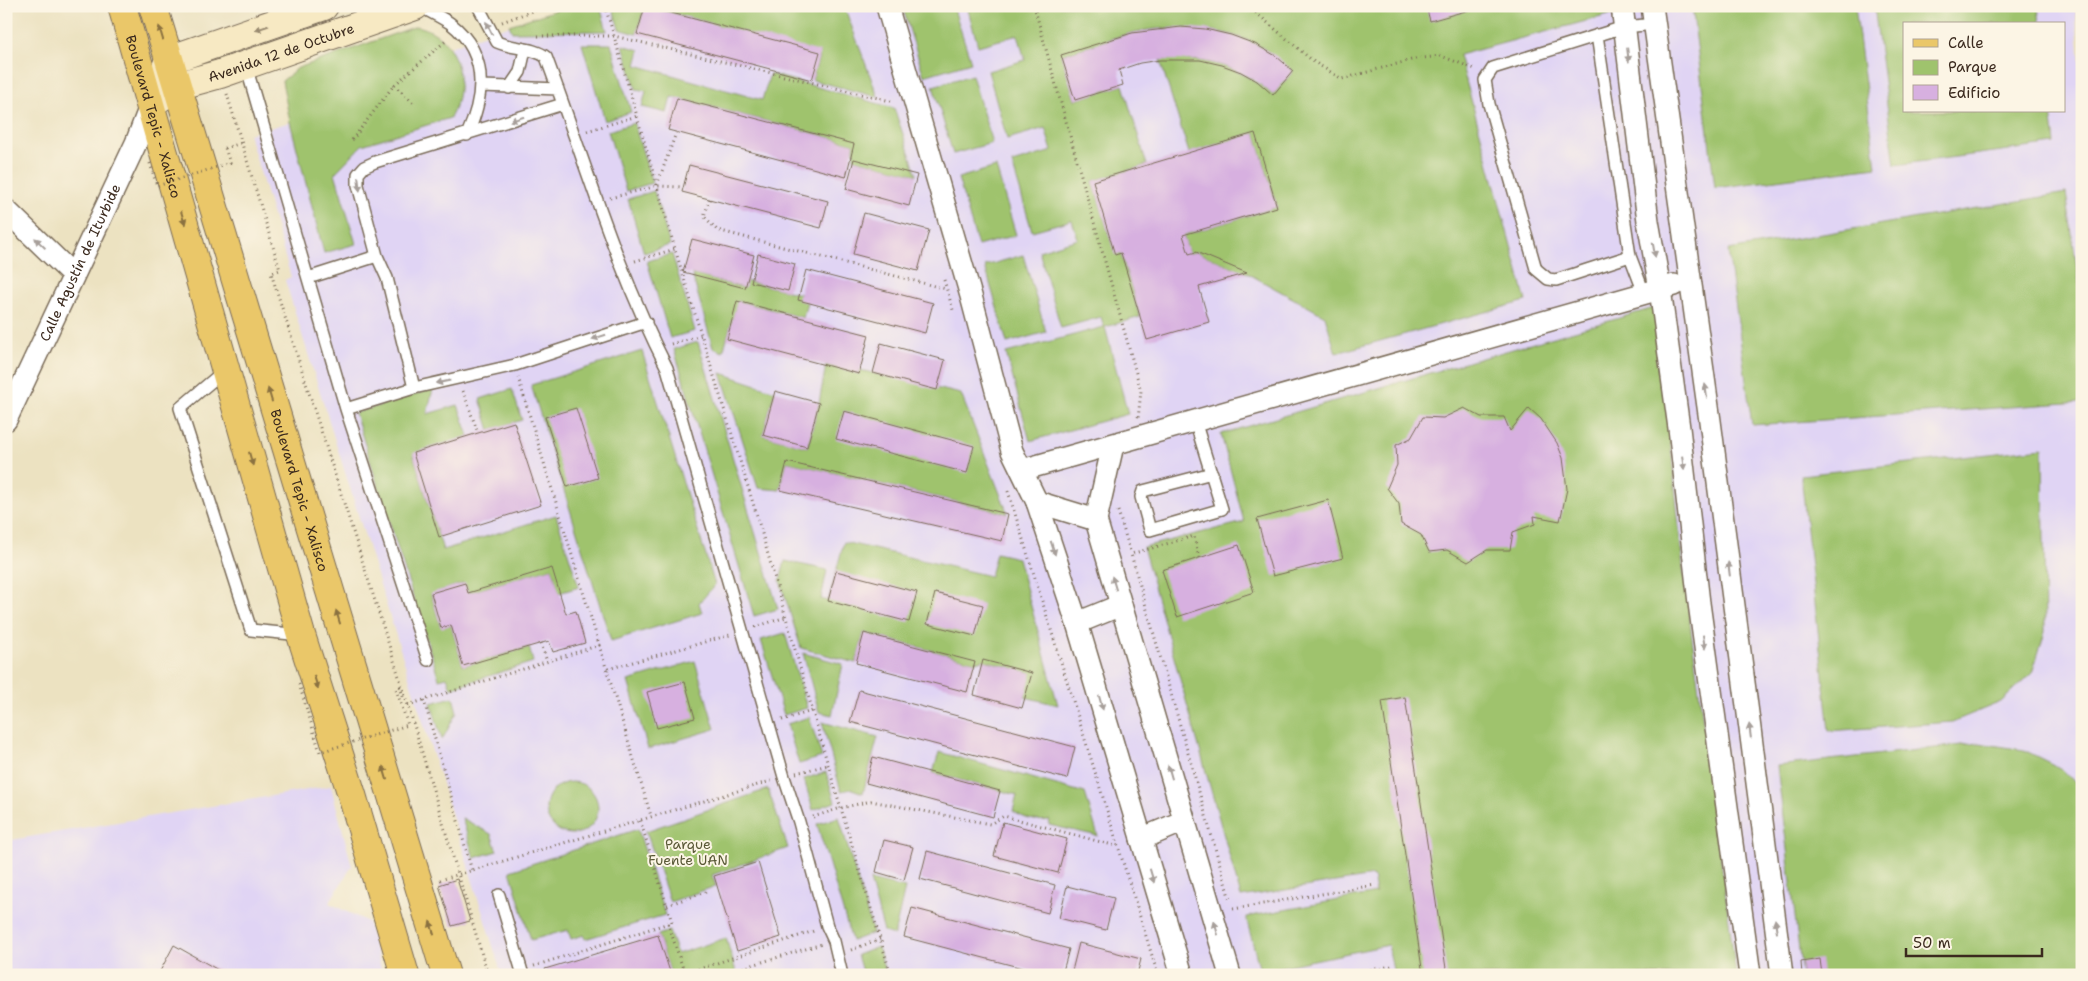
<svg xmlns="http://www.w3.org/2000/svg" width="2088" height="981" font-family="'Shantell Sans',sans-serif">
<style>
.built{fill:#e0d4f4;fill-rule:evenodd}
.green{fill:#9fc36d;stroke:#6d7646}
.building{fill:#d7b0e0}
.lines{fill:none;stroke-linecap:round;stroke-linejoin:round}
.lane-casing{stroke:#796a57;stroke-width:14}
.street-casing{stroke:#796a57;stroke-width:24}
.secondary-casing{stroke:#796a57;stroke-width:30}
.primary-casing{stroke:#796a57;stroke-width:30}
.path{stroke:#796a57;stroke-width:3;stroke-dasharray:1 4;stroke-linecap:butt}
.lane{stroke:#fff;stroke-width:11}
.street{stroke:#fff;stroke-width:21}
.secondary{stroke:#f7e9c3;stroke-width:28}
.primary{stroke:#eac769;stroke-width:28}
.path-bridge{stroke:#796a57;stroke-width:3;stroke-dasharray:1 4;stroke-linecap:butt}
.oneway{fill:#998a70}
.oneway2{fill:#a79f9a}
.oneway3{fill:#8a7140}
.labels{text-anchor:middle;stroke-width:4;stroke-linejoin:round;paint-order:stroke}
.street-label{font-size:14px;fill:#3b2a1e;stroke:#fcf5e5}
.park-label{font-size:14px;fill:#595836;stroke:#fcf5e5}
</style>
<rect width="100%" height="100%" fill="#fcf5e5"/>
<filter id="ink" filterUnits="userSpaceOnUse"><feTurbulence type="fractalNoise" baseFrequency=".02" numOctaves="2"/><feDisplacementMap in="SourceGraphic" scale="10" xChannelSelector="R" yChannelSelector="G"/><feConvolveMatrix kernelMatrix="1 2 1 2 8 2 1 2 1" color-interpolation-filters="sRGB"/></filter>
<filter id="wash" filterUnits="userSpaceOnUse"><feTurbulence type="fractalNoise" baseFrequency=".0096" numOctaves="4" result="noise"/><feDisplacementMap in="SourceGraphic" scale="20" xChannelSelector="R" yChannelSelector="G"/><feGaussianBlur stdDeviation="1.12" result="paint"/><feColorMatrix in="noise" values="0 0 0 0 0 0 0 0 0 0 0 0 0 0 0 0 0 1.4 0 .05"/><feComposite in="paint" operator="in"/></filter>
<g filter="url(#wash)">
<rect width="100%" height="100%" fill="#ece2c1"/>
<path class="built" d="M569 6H2075L2082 87V975H502L285 280 291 277 249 134 290 122 302 163 436 123 458 68 450 47 502 28ZM1904 24H2064V111H1904Z
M331 786 352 866 329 903 368 922 383 975H6V841Z"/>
<path class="green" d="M569 6H600L607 31 512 32 509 25Z
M612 6H844L878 97 812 80 820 53 645 6 637 34 619 29Z
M902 6H953L971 62 924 76Z
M967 6H1620V12L1459 55 1526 301 1336 353 1325 316 1247 273 1196 252 1189 254 1183 235 1277 207 1255 133 1189 153 1160 60C1204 57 1238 65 1273 95L1293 71C1281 61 1270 52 1256 44 1221 27 1169 24 1131 33 1108 39 1085 48 1061 55L1075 100 1123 85 1147 165 1093 181 1115 254 1121 253 1140 317 1105 327 1128 414 1030 441 1006 353 1104 327 1101 317 1061 328 1039 251 1078 239 1072 220 1032 231 1012 163 1052 151 1045 128 1007 139 988 71 1025 60 1018 35 978 46Z
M1692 6H1855L1876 167 1715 188Z
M1874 6H2038L2040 24H1904V111H2051L2055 144 1895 165Z
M417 26C458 35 470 84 450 118L362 145 335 173 356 244 324 253 290 122 282 81 298 68Z
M582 44H611L631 112 605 121Z
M623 45 640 50 636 65 762 100 770 74 894 108 917 175 854 159V144L677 98 671 97 667 113 642 107 646 91 636 89Z
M972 75 992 143 953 154 933 86Z
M634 123 652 183 626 191 608 131Z
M996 167 1016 235 978 246 958 178Z
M654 191 670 245 644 253 628 199Z
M2066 193 2082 303V402L1752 425 1728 250Z
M672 254 695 331 670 338 647 261Z
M1023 255 1046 332 1007 343 985 266Z
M692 274 744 288 747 281 800 294 807 302 803 318 738 301 723 352 713 348Z
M1657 307 1683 568 1736 975H1394L1388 945 1260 971 1246 917 1376 893 1373 876 1241 897 1143 547 1244 522 1221 434Z
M698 342 778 609 754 616 674 349Z
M642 351 715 585 699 603 702 613 611 641 531 385Z
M826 365 859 374 860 370 961 394 1008 514 787 462 780 490 758 488 721 373 775 391 763 435 807 447 819 403Z
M433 389 427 414 458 405 469 436 413 454 443 550 556 515 579 587 559 593 552 568 468 593 464 583 431 594 441 627 451 625 463 666 529 647 533 662 451 688 447 677 439 679 355 413Z
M512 389 522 420 490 430 480 399Z
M2043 448 2045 632 2032 673 2001 702 1952 722 1829 731 1801 475Z
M844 542 990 576 996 553 1018 558 1058 705 1025 697 1031 673 983 660 975 662 864 633 856 663 801 648 780 581 785 561 827 570 821 599 828 601Z
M785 633 807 708 784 715 761 640Z
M803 653 843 664 832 715 819 712Z
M695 661 715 729 648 749 628 681Z
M453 697 457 712 442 740 431 703Z
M809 717 822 757 799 764 787 724Z
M822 722 878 737 863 793 852 789 841 791Z
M1979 743 2024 750 2062 769 2082 790V975H1802L1777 766Z
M939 752 1085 793 1098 836 1049 825 1050 820C1036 822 1024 819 1013 811L1017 795 933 773Z
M826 772 835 802 813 810 804 779Z
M546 808a26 26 0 1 1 52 0a26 26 0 1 1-52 0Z
M768 789 788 848 712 875 716 886 670 902 646 831Z
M839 817 873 933 852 941 817 824Z
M462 818 491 834 497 851 474 858Z
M638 829 665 915 585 939 584 935 571 939 568 930 531 940 510 871Z
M870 880 905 888 894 935 884 932Z
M669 931 677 954 726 938 737 975H671L658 935Z
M878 947 886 975H863L857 955Z"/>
<g id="blocks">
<path class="building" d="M645 6 820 52 812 80 637 34Z
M1426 6H1480V7L1430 21Z
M1181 27 1205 29 1231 35 1255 44 1276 56 1293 71 1273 95 1257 81 1241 72 1222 65 1200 60H1160L1140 63 1119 70 1123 85 1075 100 1061 55 1132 33Z
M677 98 854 144 846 177 668 130Z
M1255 133 1277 207 1183 235 1189 254 1196 252 1247 273 1199 287 1209 322 1147 340 1121 253 1115 255 1093 181Z
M854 159 917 175 909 206 846 189Z
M689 165 828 201 821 228 682 192Z
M864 213 929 230 918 271 853 254Z
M692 239 754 255 745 288 683 272Z
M758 254 795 264 788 291 751 282Z
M806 270 933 303 925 333 798 300Z
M737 301 869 335 859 374 727 339Z
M881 343 945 360 937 390 873 373Z
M775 391 819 403 807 447 763 435Z
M576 408 598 478 567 487 545 417Z
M1464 408 1481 417H1504L1510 431 1529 408 1541 419 1557 443 1563 458 1567 489 1560 521 1534 516 1535 524 1513 532 1510 550H1487L1468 562 1447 550 1429 552 1421 535 1401 524 1399 504 1387 488 1397 465 1396 445 1411 438 1423 417 1443 418Z
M844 411 974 446 967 473 836 439Z
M514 422 541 505 439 537 413 453Z
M787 462 1008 514 1002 541 780 490Z
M1328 500 1343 558 1273 576 1257 519Z
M1239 545 1254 592 1177 617 1162 570Z
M552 568 566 614 576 611 585 643 553 652 549 641 463 666 451 625 441 628 431 593 465 583 468 593Z
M836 571 917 592 909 622 828 601Z
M935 593 983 605 975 636 927 624Z
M864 633 975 662 967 692 856 663Z
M983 660 1032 673 1022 708 974 695Z
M685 682 695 718 657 728 647 692Z
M859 690 1075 747 1067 779 850 722Z
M1405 697 1447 975H1423L1382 701Z
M873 757 1000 791 993 817 866 783Z
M1003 822 1067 839 1058 873 994 856Z
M884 840 913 847 904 880 876 872Z
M927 851 1055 885 1048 913 920 879Z
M758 862 781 937 737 951 714 876Z
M457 879 470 921 452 926 439 885Z
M1067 886 1114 898 1106 930 1059 918Z
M912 908 1069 949 1062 975H1049L904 937Z
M658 935 671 975H547L545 969Z
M1079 943 1141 959 1137 975H1071Z
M174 945 227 975H158Z
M1820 959 1822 975H1802L1801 962Z"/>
</g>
</g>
<g filter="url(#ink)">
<use href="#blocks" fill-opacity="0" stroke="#796a57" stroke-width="1"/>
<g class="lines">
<defs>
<path id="lane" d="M420 6C430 12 441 17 450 23 489 53 485 95 467 135
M478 6 497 42C512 49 533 47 546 57 585 161 616 269 667 368L784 777 799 822 827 926 834 941 842 975
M1597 35 1630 256 1644 293
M246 66 346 409 428 660
M482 86 558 89
M509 88 520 72 525 50
M1630 256 1556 280 1548 279 1536 269 1489 104 1485 80 1493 68 1624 27 1655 24
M308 278 377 256
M225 370 180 408 251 630 301 635
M414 388 515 365 646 322
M346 409 414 388 387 278 377 256 358 185V174L364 167 375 162 563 104
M1195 421 1222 509 1150 530 1141 497 1143 491 1212 473
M499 895 523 975"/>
<g id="street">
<path d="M887 6 971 296 1012 451 1037 502 1077 623 1182 975"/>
<path d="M1622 6 1648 221 1660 289 1679 428 1699 603 1750 975"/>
<path d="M1652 6 1710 421 1782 975"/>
<path d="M6 210 73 275"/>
<path id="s1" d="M6 420 136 143 151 104"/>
<path d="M1022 470 1674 285"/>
<path d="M1037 502 1096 520 1230 975"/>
<path d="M1096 520 1113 445"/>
<path d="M1077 623 1121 605"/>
<path d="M1141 839 1184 821"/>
</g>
<g id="secondary">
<path d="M160 82 169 60 324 6"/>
<path id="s2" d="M151 104 177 86 220 74 415 6"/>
</g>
<g id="primary">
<path id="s3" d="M122 6 301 635 352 795 405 975"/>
<path id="s4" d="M153 6 446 975"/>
</g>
</defs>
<use href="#lane" class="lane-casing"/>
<use href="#street" class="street-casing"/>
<use href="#secondary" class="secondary-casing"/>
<use href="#primary" class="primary-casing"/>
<path class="path" d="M605 6 614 36 895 102
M1034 6 1141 391 1138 419
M1248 6 1314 62 1342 79 1415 59 1441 56 1475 69
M502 22 546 6
M538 36H614L675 249 757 516 828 765 891 975
M394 85 415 104
M227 94 280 270 271 273 408 705 488 975
M587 131 637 116
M352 140 394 85 447 40
M225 148 242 143
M657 185 676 133
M610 198 657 186 683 187
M710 199 704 216 717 230 946 289
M635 261 675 249
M944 280 953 310
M671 344 702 335
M518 377 651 816
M463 391 478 433
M1008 491 1158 975
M1118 511 1131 554
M1199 558 1194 536 1131 554 1230 900
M755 627 786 617
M541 643 547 662
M608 669 730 635
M424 700 472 871
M408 705 600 645
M782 720 812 711
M796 773 828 765
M813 817 841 808 871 801 990 824 1004 816 1116 846
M440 880 771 781
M667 905 706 892
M1233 909 1375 885
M668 923 685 975
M851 950 880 939
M534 966 672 922 640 820
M684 974 814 931
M719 975 822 944
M1341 975 1392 966"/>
<use href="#lane" class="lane"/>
<use href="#street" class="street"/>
<use href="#secondary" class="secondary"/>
<use href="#primary" class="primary"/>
<path class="path-bridge" d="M150 163 157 186 230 163 225 148
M299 684 320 752 408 725 396 689 400 687 404 700"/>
</g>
<defs><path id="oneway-solid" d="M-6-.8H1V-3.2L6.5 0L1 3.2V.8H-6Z" transform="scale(1.25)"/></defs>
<use class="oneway" href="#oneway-solid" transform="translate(262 28) rotate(161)"/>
<g class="oneway2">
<use href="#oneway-solid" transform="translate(489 28) rotate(-117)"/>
<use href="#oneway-solid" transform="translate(1628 55) rotate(83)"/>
<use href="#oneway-solid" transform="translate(517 119) rotate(162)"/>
<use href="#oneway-solid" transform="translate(359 184) rotate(83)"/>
<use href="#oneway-solid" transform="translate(40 243) rotate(-136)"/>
<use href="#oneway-solid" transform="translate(1654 250) rotate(80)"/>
<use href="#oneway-solid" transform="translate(599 337) rotate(162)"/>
<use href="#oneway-solid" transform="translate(443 382) rotate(168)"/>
<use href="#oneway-solid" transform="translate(1706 391) rotate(-98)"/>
<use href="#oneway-solid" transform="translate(1683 463) rotate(83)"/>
<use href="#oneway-solid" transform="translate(1053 548) rotate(72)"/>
<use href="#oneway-solid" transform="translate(1729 569) rotate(-97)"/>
<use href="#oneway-solid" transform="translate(1114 583) rotate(-107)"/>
<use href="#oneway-solid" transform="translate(1704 642) rotate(82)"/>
<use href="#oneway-solid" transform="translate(1101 703) rotate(74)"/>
<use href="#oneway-solid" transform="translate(1750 731) rotate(-97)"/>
<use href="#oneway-solid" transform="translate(1170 772) rotate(-106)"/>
<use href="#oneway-solid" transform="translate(1152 876) rotate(73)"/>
<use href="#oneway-solid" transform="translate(1776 926) rotate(-98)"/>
<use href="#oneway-solid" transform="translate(1216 928) rotate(-106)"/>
</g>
<g class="oneway3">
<use href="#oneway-solid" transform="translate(161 33) rotate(-107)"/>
<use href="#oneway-solid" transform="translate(183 218) rotate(74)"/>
<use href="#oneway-solid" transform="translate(270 395) rotate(-107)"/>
<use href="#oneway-solid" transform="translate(251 459) rotate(74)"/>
<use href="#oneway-solid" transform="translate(338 617) rotate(-107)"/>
<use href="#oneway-solid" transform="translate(316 682) rotate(72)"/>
<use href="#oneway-solid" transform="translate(385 773) rotate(-107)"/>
<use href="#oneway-solid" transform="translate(432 928) rotate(-107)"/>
</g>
</g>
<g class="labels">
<g class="street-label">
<text dy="5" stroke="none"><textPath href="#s2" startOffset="141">Avenida 12 de Octubre</textPath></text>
<text dy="5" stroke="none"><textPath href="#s3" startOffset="115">Boulevard Tepic - Xalisco</textPath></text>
<text dy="5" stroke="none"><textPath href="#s1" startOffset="174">Calle Agustín de Iturbide</textPath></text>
<text dy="5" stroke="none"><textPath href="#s4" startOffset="506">Boulevard Tepic - Xalisco</textPath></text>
</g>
<g class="park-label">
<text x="688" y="849">Parque<tspan x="688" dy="16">Fuente UAN</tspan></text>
</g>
</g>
<rect width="2088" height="981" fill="none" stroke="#fcf5e5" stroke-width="25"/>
<rect x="1903" y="22" width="162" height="90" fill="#fcf5e5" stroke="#afa495"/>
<rect x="1913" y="39" width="25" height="8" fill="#eac769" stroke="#afa495"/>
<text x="1948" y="48" font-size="15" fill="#3b2a1e">Calle</text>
<rect x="1913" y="60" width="25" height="15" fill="#9fc36d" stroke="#afa495"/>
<text x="1948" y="72" font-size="15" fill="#3b2a1e">Parque</text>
<rect x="1913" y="85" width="25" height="15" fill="#d7b0e0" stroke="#afa495"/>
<text x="1948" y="98" font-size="15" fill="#3b2a1e">Edificio</text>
<path d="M1906 948v8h136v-8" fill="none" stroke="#3b2a1e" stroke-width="2.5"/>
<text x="1913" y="948" font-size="15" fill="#3b2a1e" stroke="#fcf5e5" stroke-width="4" paint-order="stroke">50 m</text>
</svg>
